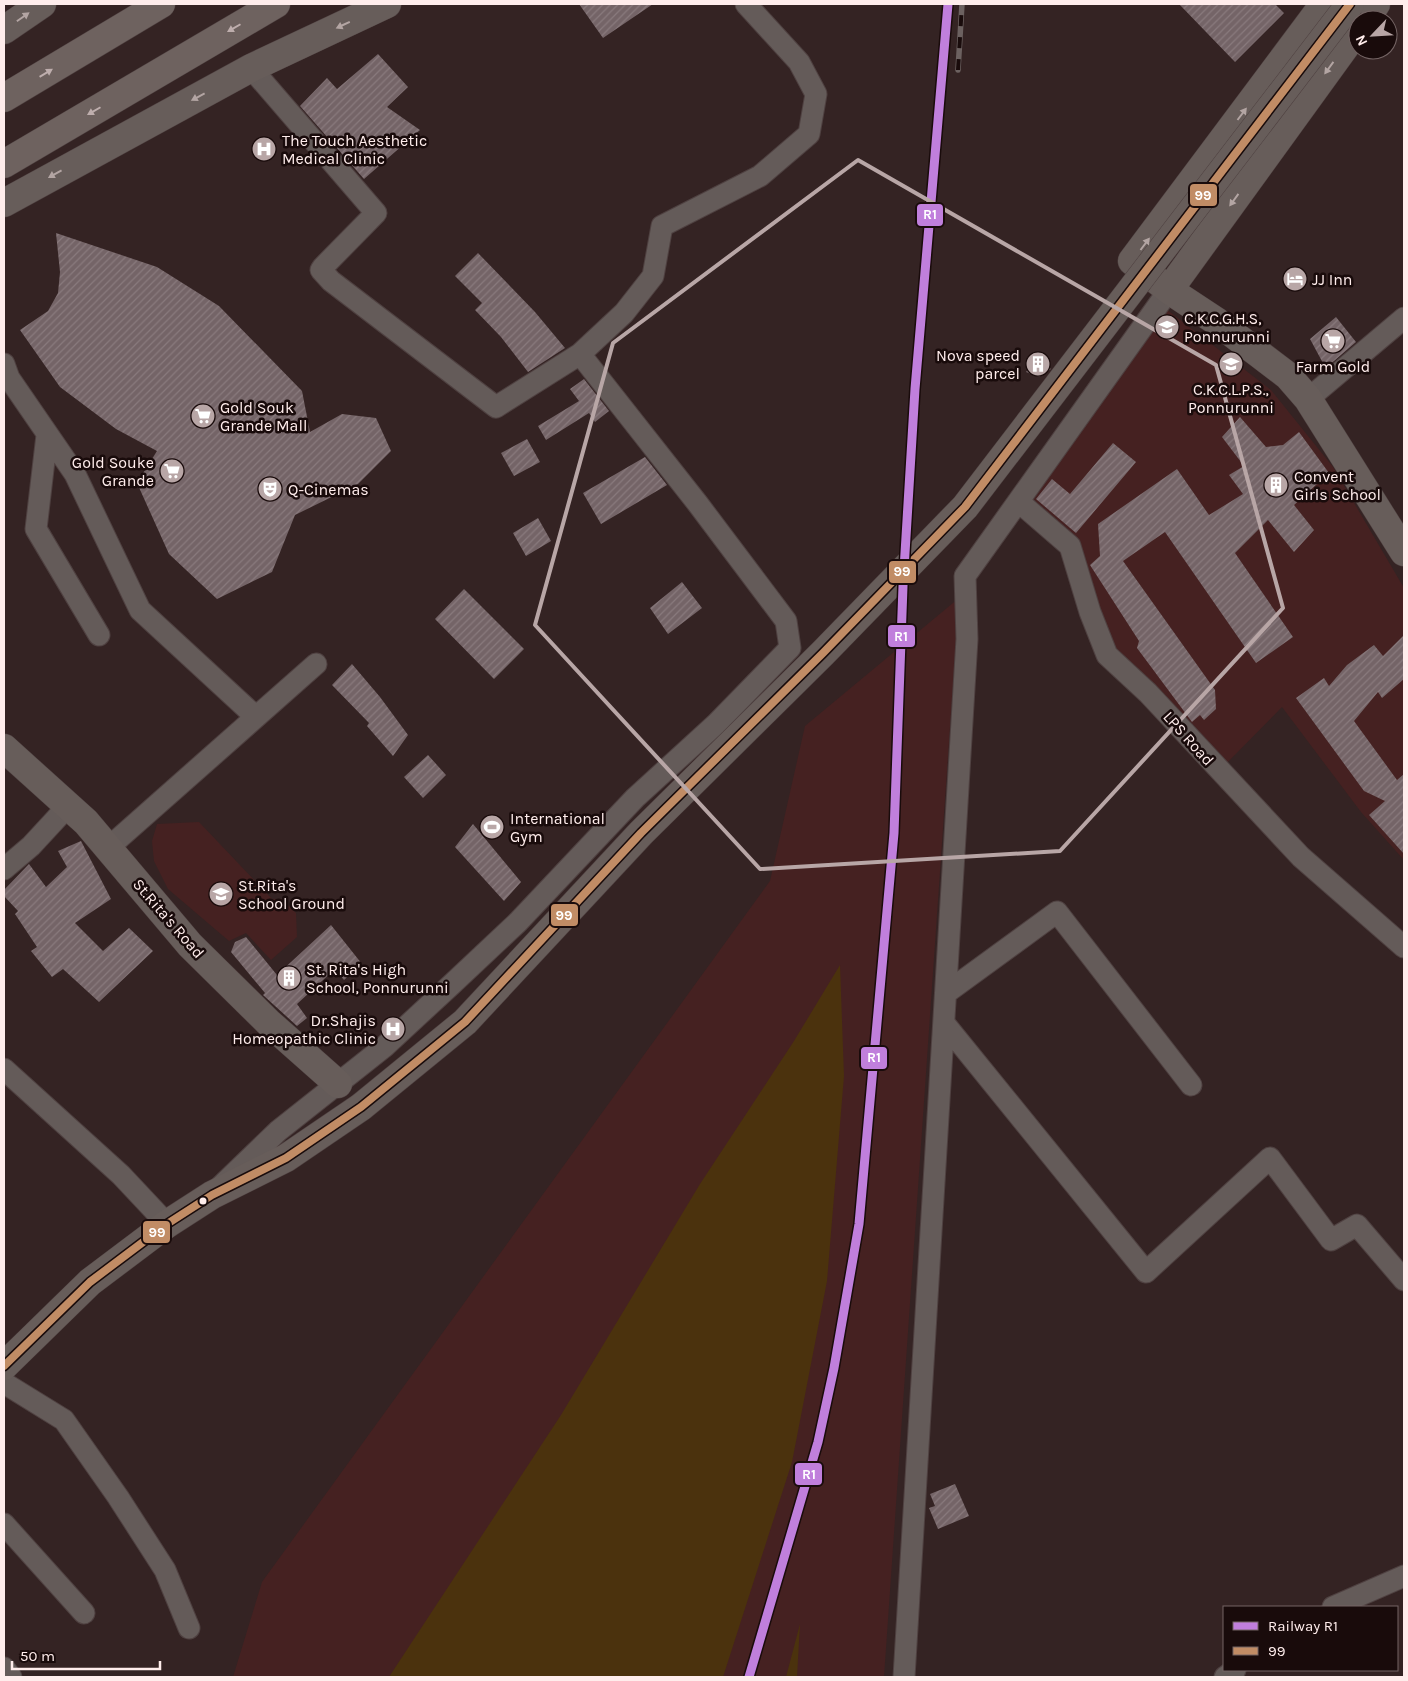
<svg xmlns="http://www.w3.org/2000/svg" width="1408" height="1681" font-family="Karla,sans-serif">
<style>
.built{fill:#452121}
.green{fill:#4b320d}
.building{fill:url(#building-hatch)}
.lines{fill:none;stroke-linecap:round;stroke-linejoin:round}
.street-casing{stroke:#4f4141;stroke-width:23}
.secondary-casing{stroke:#4f4141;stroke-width:29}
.highway-casing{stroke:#4f4141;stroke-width:29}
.street{stroke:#645b59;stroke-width:21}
.secondary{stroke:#675d5a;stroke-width:28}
.highway{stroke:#6e625f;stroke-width:28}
.rail-casing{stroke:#6c6160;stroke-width:5.5}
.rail{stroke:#190b0b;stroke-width:4;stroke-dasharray:11;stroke-linecap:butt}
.secondary-bridge-casing{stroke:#4f4141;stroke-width:29;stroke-linecap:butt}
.secondary-bridge{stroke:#675d5a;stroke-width:28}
.bus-1-casing{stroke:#190b0b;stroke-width:11}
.bus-1{stroke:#c18c65;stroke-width:8}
.rail-1-casing{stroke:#190b0b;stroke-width:12}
.rail-1{stroke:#c07fdc;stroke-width:9}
.oneway{fill:#b3a5a3}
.oneway2{fill:#beaead}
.marked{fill:none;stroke:#b8a6a6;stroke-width:4;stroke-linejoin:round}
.bus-dot{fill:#ffedec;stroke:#190b0b;stroke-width:2}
.labels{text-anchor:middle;stroke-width:5;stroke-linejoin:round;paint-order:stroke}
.poi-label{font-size:16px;fill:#ffedec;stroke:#190b0b;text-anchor:start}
.street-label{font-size:16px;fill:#ffedec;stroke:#190b0b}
.line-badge{stroke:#190b0b;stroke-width:2}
.badge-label{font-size:14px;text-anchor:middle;font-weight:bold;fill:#fff}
</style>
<defs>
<pattern id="building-hatch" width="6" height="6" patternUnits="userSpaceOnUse" patternTransform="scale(1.25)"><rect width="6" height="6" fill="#746467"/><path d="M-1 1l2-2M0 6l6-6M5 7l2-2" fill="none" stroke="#897a7d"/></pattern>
</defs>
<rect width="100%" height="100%" fill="#342323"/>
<path class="built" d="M1166 309 1271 390 1333 467 1404 588V860L1361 812 1282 707 1224 766 1112 650 1075 543 1026 500Z
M959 598 884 1677H233L262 1582 770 881 805 726Z
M199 822 272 899H282L296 913 297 937 271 960 246 933 229 941 168 889 154 861 152 841 157 824Z"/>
<path class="green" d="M840 965 844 1076 827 1281 792 1462 723 1677H389L561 1415 700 1184 794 1041Z
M800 1624 797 1677H786Z"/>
<path class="building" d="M579 4H653L603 38Z
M1179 4H1275L1284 13 1235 62Z
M378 54 408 87 387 107 420 130 364 179 300 106 327 78 337 89Z
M56 233 157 267 219 306 302 391 310 432 342 414 376 418 391 451 358 484 295 515 272 572 217 599 169 554 137 483 157 451 116 429 60 387 20 330 48 311 58 293 60 272Z
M478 253 535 312 565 348 528 372 501 337 475 310 482 303 455 276Z
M1336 317 1356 342 1327 367 1324 365 1310 339Z
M1036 358 1051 369 1039 377 1026 372Z
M584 379 609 411 595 422 589 413 546 440 538 426 579 401 570 389Z
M1240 417 1266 447 1283 445 1299 432 1329 473 1294 505 1314 530 1294 552 1268 520 1235 553 1293 637 1256 663 1165 532 1123 561 1215 690 1216 709 1204 720 1200 715 1192 722 1137 648 1139 641 1090 565 1100 556 1098 524 1177 469 1209 515 1243 494 1229 475 1244 466 1222 437Z
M527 439 540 462 514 476 501 453Z
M1113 443 1136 462 1076 533 1036 499 1052 479 1070 494Z
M645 457 667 485 601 524 583 493Z
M538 518 551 541 526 556 513 533Z
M682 582 702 608 668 634 650 608Z
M464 589 524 649 494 679 435 619Z
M1404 635V679L1382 698 1378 692 1354 721 1397 780 1404 774V854L1369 815 1385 801 1364 791 1296 698 1324 678 1329 686 1347 665 1374 645 1383 656Z
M352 664 380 697 408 735 393 756 367 726 369 723 332 685Z
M428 755 446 775 423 798 404 777Z
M473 824 521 882 504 901 455 847Z
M81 841 111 899 75 923 103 951 129 928 153 951 99 1002 63 969 52 977 31 951 37 947 15 914 18 911 4 896V890L29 864 46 887 67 867 58 851Z
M331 925 362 964 344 980 335 969 297 1004 307 1018 297 1026 263 995 265 993 231 952 235 942 246 937 277 975Z
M955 1484 969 1516 938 1529 929 1508 935 1506 930 1494Z"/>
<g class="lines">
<defs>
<path id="street" d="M251 68 376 213 323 267 321 270 331 281 496 407 580 354
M4 364 9 378 75 474 140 610 256 717
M1308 399 1404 318
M47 435 36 529 99 635
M1019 502 1070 546 1090 612 1107 655 1148 693 1301 857 1404 947
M108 848 316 664
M4 869 31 846 68 806
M946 993 1057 912 1191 1085
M944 1023 1146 1272 1270 1158 1331 1240 1357 1225 1404 1280
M4 1069 121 1175 167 1224
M221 1186 278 1131 384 1047 451 985 518 922 635 798 716 724 790 648 786 621 698 504 580 354 624 313 653 276 662 226 760 176 809 134 816 94 799 62 746 4
M4 1383 64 1420 118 1497 165 1570 189 1628
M4 1524 84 1613
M1333 1607 1404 1576
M4 1668 11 1677
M904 1677 967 639 965 576 1169 290
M1225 1677 1235 1670"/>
<path id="secondary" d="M1324 4 1132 261 1169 290 1358 29
M1364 20 1376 4
M4 30 42 4
M4 203 251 68 387 4
M1169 290 1216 321 1288 376 1308 399 1404 552
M4 748 86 822 190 945 268 1022 338 1084
M4 1366 90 1282 167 1224 212 1195 286 1158 361 1107"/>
<path id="highway" d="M4 98 161 4
M4 164 276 4"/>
</defs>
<use href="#street" class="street-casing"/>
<use href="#secondary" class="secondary-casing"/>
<use href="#highway" class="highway-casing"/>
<use href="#street" class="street"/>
<use href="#secondary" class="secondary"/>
<use href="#highway" class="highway"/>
<defs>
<path id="rail" d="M958 70 962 4"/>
</defs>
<use href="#rail" class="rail-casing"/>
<use href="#rail" class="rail"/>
<defs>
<path id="secondary-bridge" d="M361 1107 465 1022 641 833 823 653 965 507 1350 4"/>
</defs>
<use href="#secondary-bridge" class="secondary-bridge-casing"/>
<use href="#secondary-bridge" class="secondary-bridge"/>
<defs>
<path id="bus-1" d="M4 1366 90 1282 167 1224 212 1195 286 1158 361 1107 465 1022 641 833 823 653 965 507 1350 4"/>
</defs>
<use href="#bus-1" class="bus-1-casing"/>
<use href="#bus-1" class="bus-1"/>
<defs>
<path id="rail-1" d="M749 1677 818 1442 834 1368 859 1224 894 833 903 586 915 389 948 4"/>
</defs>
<use href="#rail-1" class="rail-1-casing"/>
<use href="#rail-1" class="rail-1"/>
</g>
<defs><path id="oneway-solid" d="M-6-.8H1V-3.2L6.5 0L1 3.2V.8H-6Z" transform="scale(1.25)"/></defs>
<g class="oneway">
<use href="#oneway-solid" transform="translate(23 17) rotate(-35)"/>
<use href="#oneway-solid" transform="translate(343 25) rotate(155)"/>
<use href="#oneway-solid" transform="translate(1329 68) rotate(126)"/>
<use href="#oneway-solid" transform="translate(198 97) rotate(152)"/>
<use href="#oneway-solid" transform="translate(1242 114) rotate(-53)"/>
<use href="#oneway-solid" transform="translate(55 174) rotate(151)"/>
<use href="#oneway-solid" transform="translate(1234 200) rotate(126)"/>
<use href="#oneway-solid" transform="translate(1145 244) rotate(-53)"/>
</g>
<g class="oneway2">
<use href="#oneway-solid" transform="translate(234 28) rotate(150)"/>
<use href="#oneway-solid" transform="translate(46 73) rotate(-31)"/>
<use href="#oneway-solid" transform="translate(94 111) rotate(150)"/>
</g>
<path class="marked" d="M858 160 1216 365 1283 608 1060 851 760 869 535 625 613 343Z"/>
<defs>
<symbol id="hospital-disc" viewBox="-11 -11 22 22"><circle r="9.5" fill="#b8a6a6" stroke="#190b0b"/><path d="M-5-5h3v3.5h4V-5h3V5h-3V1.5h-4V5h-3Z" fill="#fff"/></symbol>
<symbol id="hotel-disc" viewBox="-11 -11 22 22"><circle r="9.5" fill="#b8a6a6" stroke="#190b0b"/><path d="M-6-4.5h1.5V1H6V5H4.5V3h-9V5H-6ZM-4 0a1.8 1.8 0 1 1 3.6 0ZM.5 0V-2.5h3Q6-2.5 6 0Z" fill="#fff"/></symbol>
<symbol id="school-disc" viewBox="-11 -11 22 22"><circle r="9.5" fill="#b8a6a6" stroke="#190b0b"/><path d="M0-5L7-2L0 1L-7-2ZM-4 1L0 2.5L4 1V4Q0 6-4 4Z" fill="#fff"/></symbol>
<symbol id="supermarket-disc" viewBox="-11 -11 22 22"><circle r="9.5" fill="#b8a6a6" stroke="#190b0b"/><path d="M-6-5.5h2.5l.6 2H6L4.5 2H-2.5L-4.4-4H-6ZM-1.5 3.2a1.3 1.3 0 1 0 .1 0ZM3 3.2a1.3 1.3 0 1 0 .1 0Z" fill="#fff"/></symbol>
<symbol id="building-disc" viewBox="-11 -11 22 22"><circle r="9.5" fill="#b8a6a6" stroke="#190b0b"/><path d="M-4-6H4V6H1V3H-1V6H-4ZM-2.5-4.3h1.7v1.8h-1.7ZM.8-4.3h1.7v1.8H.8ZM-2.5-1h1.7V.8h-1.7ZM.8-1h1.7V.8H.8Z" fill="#fff"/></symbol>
<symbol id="theatre-disc" viewBox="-11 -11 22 22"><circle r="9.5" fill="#b8a6a6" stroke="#190b0b"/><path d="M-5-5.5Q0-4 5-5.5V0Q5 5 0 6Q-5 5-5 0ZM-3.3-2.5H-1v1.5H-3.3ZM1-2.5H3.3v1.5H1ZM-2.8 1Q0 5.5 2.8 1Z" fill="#fff"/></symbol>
<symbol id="stadium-disc" viewBox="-11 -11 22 22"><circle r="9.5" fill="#b8a6a6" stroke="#190b0b"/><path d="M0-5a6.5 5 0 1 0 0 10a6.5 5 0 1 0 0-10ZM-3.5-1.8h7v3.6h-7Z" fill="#fff"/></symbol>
</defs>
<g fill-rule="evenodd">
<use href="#hospital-disc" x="250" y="135" width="28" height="28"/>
<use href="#hotel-disc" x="1281" y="265" width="28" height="28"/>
<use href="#school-disc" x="1153" y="313" width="28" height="28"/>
<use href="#supermarket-disc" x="1319" y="327" width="28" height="28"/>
<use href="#building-disc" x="1024" y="350" width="28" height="28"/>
<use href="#school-disc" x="1217" y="350" width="28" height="28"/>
<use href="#supermarket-disc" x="189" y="402" width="28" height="28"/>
<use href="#supermarket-disc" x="158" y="457" width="28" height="28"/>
<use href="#building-disc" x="1262" y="471" width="28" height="28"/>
<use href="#theatre-disc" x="256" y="475" width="28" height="28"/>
<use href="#stadium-disc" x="478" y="813" width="28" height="28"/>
<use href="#school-disc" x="207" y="880" width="28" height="28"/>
<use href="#building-disc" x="275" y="964" width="28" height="28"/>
<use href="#hospital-disc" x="379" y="1015" width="28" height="28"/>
</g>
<circle class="bus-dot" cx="203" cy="1201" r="4.5"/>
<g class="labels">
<g class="poi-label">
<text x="282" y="146">The Touch Aesthetic<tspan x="282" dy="18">Medical Clinic</tspan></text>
<text x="1312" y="285">JJ Inn</text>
<text x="1184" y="324">C.K.C.G.H.S,<tspan x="1184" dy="18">Ponnurunni</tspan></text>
<text x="1020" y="361" text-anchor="end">Nova speed<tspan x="1020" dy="18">parcel</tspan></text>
<text x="1333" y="372" text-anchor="middle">Farm Gold</text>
<text x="1231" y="395" text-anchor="middle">C.K.C.L.P.S.,<tspan x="1231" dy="18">Ponnurunni</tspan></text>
<text x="220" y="413">Gold Souk<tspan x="220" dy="18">Grande Mall</tspan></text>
<text x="154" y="468" text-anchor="end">Gold Souke<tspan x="154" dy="18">Grande</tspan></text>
<text x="1294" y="482">Convent<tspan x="1294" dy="18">Girls School</tspan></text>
<text x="288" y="495">Q-Cinemas</text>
<text x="510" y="824">International<tspan x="510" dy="18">Gym</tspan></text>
<text x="238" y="891">St.Rita's<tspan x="238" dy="18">School Ground</tspan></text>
<text x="306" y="975">St. Rita's High<tspan x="306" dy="18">School, Ponnurunni</tspan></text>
<text x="376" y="1026" text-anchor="end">Dr.Shajis<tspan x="376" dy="18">Homeopathic Clinic</tspan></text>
</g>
<g class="street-label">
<text transform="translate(1189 738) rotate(48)" y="6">LPS Road</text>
<text transform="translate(169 918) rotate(49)" y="6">St.Rita's Road</text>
</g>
</g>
<g class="line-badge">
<rect x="1189" y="183" width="29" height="24" rx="5" fill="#c18c65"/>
<rect x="916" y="203" width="28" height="24" rx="5" fill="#c07fdc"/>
<rect x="888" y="560" width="29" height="24" rx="5" fill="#c18c65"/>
<rect x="887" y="624" width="29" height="24" rx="5" fill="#c07fdc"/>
<rect x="550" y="903" width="29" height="24" rx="5" fill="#c18c65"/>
<rect x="860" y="1046" width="28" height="24" rx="5" fill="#c07fdc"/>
<rect x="142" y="1220" width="29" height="24" rx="5" fill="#c18c65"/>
<rect x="794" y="1462" width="29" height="24" rx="5" fill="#c07fdc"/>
</g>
<g class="badge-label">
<text x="1203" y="200">99</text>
<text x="930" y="219">R1</text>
<text x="902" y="576">99</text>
<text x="901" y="641">R1</text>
<text x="564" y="920">99</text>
<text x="874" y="1062">R1</text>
<text x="157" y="1237">99</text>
<text x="809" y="1479">R1</text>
</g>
<rect width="1408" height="1681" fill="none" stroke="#ffedec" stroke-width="10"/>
<rect x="1223" y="1606" width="175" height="65" fill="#190b0b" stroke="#756565"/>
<rect x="1233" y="1622" width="25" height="8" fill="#c07fdc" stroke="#756565"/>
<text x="1268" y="1631" font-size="15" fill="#ffedec">Railway R1</text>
<rect x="1233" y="1647" width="25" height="8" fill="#c18c65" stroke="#756565"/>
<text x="1268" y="1656" font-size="15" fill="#ffedec">99</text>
<g transform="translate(1373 35) rotate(245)"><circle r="24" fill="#190b0b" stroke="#756565"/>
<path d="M0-4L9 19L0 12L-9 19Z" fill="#b8a6a6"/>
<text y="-8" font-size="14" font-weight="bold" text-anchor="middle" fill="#ffedec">N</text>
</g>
<path d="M12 1661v8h148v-8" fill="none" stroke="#ffedec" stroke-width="2.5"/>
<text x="20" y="1661" font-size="15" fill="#ffedec" stroke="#190b0b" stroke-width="4" paint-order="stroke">50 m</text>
</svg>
